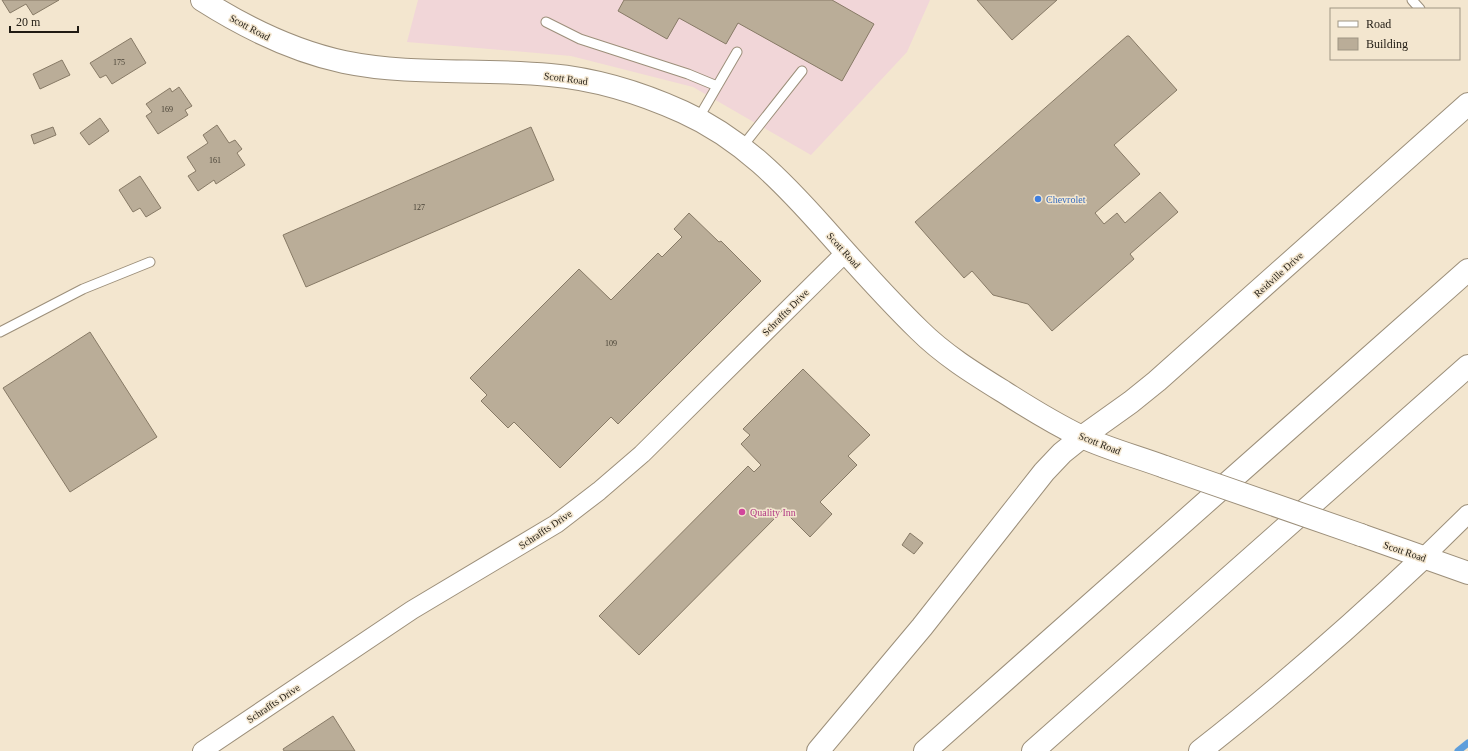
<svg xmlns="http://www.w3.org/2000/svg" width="1468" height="751" font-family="'Times New Roman',serif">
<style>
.commercial{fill:#f1d6d8}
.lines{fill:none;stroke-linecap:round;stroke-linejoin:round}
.stream{stroke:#5e9edb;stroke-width:7}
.building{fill:#baad98;stroke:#877a66}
.service-casing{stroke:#9c8f7a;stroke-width:11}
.minor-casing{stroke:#9c8f7a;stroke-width:20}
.secondary-casing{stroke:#9c8f7a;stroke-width:24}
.motorway-casing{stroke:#9c8f7a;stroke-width:24}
.service{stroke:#fff;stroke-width:9}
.minor{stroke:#fff;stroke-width:18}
.secondary{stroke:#fff;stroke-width:22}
.motorway{stroke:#fff;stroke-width:22}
.secondary-bridge-casing{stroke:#9c8f7a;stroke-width:24;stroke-linecap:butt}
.secondary-bridge{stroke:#fff;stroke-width:22}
.shop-dot{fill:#3f7fe0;stroke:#f3e6cf;stroke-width:1.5}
.hotel-dot{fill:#d1479c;stroke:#f3e6cf;stroke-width:1.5}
.labels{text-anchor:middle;stroke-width:3;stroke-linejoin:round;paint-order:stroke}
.number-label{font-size:8px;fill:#464034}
.street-label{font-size:10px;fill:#201b13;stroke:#f3e6cf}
.shop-label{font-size:10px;fill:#366cbe;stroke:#f3e6cf;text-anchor:start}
.hotel-label{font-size:10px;fill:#b23c85;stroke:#f3e6cf;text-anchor:start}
</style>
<rect width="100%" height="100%" fill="#f3e6cf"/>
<path class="commercial" d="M418 0H930L907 52 811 155 693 87 571 56 407 42Z"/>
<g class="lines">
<path class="stream" d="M1458 751 1468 743"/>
</g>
<path class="building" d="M2 0H59L33 15 26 4 10 13Z
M624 0H832L874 24 842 81 738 23 726 44 679 18 667 39 618 11Z
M977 0H1057L1012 40Z
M1127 36H1129L1177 90 1114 145 1140 174 1095 213 1104 224 1117 213 1125 223 1160 192 1178 212 1130 254 1134 259 1052 331 1028 304 993 295 972 271 964 278 915 222Z
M131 38 146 63 112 84 106 75 100 78 90 63Z
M62 60 70 75 40 89 33 74Z
M179 87 192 106 185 110 188 115 158 134 146 116 152 112 146 104 170 88 172 92Z
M100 118 109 131 89 145 80 133Z
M217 125 229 143 235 140 242 149 237 153 245 165 216 184 214 180 198 191 188 176 196 171 187 157 208 143 203 135Z
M53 127 56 135 34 144 31 135Z
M531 127 554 180 306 287 283 235Z
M140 176 161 208 146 217 140 208 133 212 119 190Z
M689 213 719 242 721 241 761 281 618 424 611 417 560 468 514 422 508 428 481 401 487 395 470 378 579 269 611 300 658 253 662 257 682 237 674 229Z
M90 332 157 437 70 492 3 388Z
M803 369 870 435 848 456 857 465 820 502 832 514 810 537 783 510 639 655 599 616 748 466 754 472 761 465 741 444 750 435 743 429Z
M910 533 923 543 914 554 902 545Z
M333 716 355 751H284L283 749Z"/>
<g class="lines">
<defs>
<path id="service" d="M1412 0 1420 9
M546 22 580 39 688 74 717 86
M698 119 737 52
M742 147 802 71
M0 332 83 289 150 262"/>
<path id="minor" d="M1424 557 1468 514
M202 751 412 610 556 524 599 491 642 454 846 252"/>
<path id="secondary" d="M202 0C246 28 293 51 344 62 412 76 481 68 550 75 596 79 641 93 683 112 741 138 783 182 824 228 855 263 886 298 919 330 944 355 975 374 1004 392 1029 408 1055 424 1082 437 1108 449 1138 457 1165 467
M1082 437 1131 402 1157 381 1468 104
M1361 535 1468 573"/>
<path id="motorway" d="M818 751 922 627 1044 472 1062 453 1082 437
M925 751 1468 270
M1033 751 1468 366
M1200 751C1278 690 1352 625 1424 557"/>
</defs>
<use href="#service" class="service-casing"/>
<use href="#minor" class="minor-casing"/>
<use href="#secondary" class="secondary-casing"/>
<use href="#motorway" class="motorway-casing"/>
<use href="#service" class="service"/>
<use href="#minor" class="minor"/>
<use href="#secondary" class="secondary"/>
<use href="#motorway" class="motorway"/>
<defs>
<path id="secondary-bridge" d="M1165 467 1361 535"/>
</defs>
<use href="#secondary-bridge" class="secondary-bridge-casing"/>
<use href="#secondary-bridge" class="secondary-bridge"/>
</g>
<circle class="shop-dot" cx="1038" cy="199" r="4"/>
<circle class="hotel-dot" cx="742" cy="512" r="4"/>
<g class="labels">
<g class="number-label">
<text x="119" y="65">175</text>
<text x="167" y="112">169</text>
<text x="215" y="163">161</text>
<text x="419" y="210">127</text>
<text x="611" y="346">109</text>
</g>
<g class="street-label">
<text transform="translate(250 27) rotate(28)" y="4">Scott Road</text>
<text transform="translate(566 78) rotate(8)" y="4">Scott Road</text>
<text transform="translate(844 250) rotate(48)" y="4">Scott Road</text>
<text transform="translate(1278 274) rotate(-42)" y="4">Reidville Drive</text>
<text transform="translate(785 312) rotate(-45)" y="4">Schraffts Drive</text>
<text transform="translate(1100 443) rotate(22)" y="4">Scott Road</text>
<text transform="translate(545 529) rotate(-34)" y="4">Schraffts Drive</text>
<text transform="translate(1405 551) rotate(19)" y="4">Scott Road</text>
<text transform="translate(273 703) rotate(-34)" y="4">Schraffts Drive</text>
</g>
<g class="shop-label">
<text x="1046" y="203">Chevrolet</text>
</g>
<g class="hotel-label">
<text x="750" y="516">Quality Inn</text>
</g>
</g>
<rect x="1330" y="8" width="130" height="52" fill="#f3e6cf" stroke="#9f9584"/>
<rect x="1338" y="21" width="20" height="6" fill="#ffffff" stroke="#9f9584"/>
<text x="1366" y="28" font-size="12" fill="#201b13">Road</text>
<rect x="1338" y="38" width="20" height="12" fill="#baad98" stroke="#9f9584"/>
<text x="1366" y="48" font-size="12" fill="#201b13">Building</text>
<path d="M10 26v6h68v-6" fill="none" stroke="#201b13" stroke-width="2"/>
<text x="16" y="26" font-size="12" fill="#201b13" stroke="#f3e6cf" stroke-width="3" paint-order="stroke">20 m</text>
</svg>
